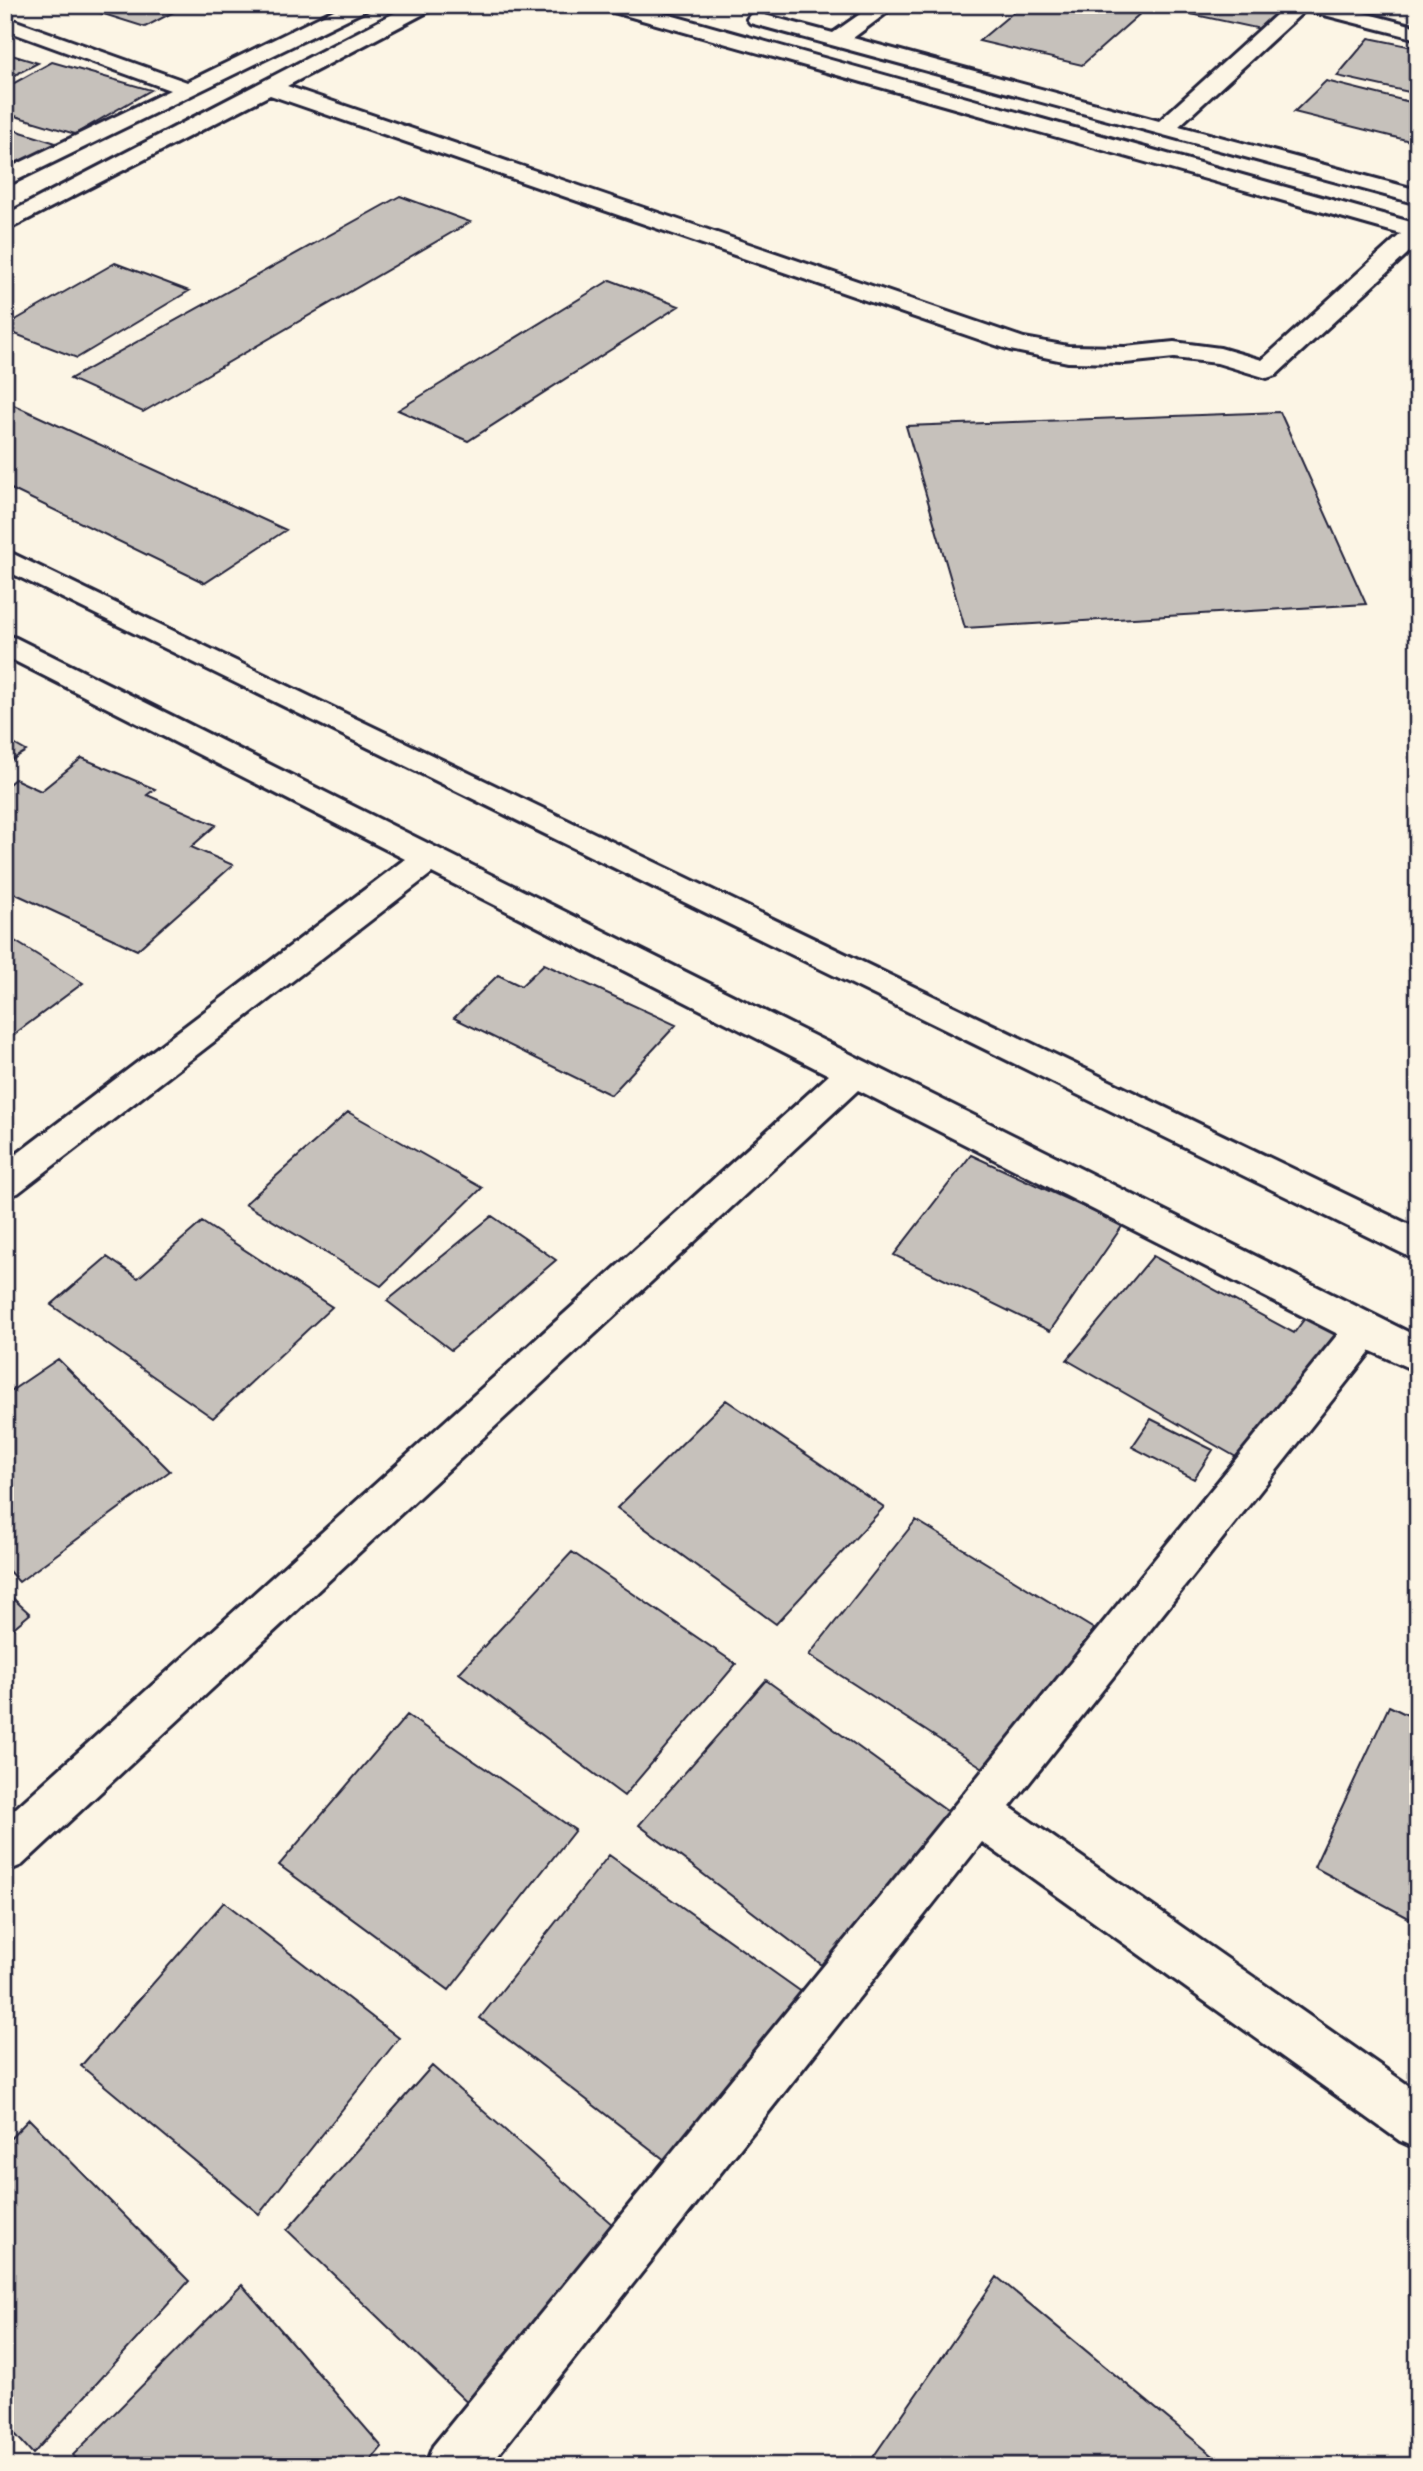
<svg xmlns="http://www.w3.org/2000/svg" width="1423" height="2471" font-family="Mynerve,sans-serif">
<style>
.building{fill:#c6c1bb;stroke:#22223b;stroke-width:2}
.lines{fill:none;stroke-linecap:round;stroke-linejoin:round}
.minor-casing{stroke:#22223b;stroke-width:6}
.minor{fill:#fcf5e5;fill-rule:evenodd}
</style>
<rect width="100%" height="100%" fill="#fcf5e5"/>
<filter id="ink" filterUnits="userSpaceOnUse"><feTurbulence type="fractalNoise" baseFrequency=".0143" numOctaves="2"/><feDisplacementMap in="SourceGraphic" scale="14" xChannelSelector="R" yChannelSelector="G"/><feConvolveMatrix kernelMatrix="1 2 1 2 8 2 1 2 1" color-interpolation-filters="sRGB"/></filter>
<g filter="url(#ink)">
<path class="building" d="M75 5H187L145 27Z
M1022 5H1116L1143 11 1082 65 979 41Z
M1166 5H1287L1265 30 1163 8Z
M1369 38 1418 48V94L1337 76Z
M5 53 38 63 5 80Z
M52 62 151 90 75 134 5 113V88Z
M1326 81 1418 104V143L1294 112Z
M5 127 56 143 5 172Z
M400 196 470 222 143 412 70 379Z
M115 263 189 291 77 358 5 330V326Z
M610 280 679 306 468 441 398 410Z
M5 401 286 530 205 583 5 486Z
M1280 412 1366 604 965 628 906 426Z
M5 739 26 751 5 764Z
M82 758 155 789 147 795 216 825 191 847 233 865 137 950 5 889V787L15 779 41 791Z
M5 935 83 983 5 1041Z
M544 964 676 1025 611 1095 454 1018 498 975 521 986Z
M348 1112 482 1188 381 1286 245 1204Z
M971 1155 1123 1225 1050 1331 894 1255Z
M492 1216 556 1260 451 1350 387 1301Z
M202 1222 332 1307 213 1418 51 1305 107 1257 138 1278Z
M1153 1256 1294 1333 1311 1310 1348 1330 1250 1465 1067 1360Z
M58 1359 170 1471 19 1582 5 1567V1395Z
M726 1400 884 1507 776 1624 617 1508Z
M1151 1419 1213 1450 1194 1479 1132 1447Z
M916 1520 1094 1629 991 1773 809 1655Z
M572 1552 736 1664 624 1796 459 1673Z
M5 1591 30 1614 5 1635Z
M766 1680 951 1814 830 1971 639 1825Z
M1389 1706 1418 1720V1923L1314 1867Z
M407 1715 575 1830 449 1990 279 1865Z
M609 1855 803 1993 678 2170 480 2018Z
M224 1902 399 2038 259 2214 81 2066Z
M432 2066 621 2232 478 2413 287 2230Z
M29 2119 189 2281 33 2454 5 2423V2144Z
M997 2277 1218 2460 1214 2466H867Z
M242 2285 382 2447 366 2466H82L73 2455Z"/>
<g class="lines">
<defs>
<path id="minor" d="M344 5H371L368 9 5 186V170L170 90 5 30V17L187 82Z
M410 5H436L433 9 287 86 1024 338 1068 346 1125 347 1174 342 1220 348 1262 360 1401 234 603 9 600 5H634L1418 224V244L1276 375 1267 378 1217 363 1174 358 1125 363 1068 362 1010 350 270 95 5 231V215Z
M873 5H897L853 38 1159 121 1287 5H1333L1418 27V37L1414 38 1305 10 1179 126 1418 190V204L750 23 747 19 750 15 757 13 833 33Z
M5 550 1418 1229V1261L5 570Z
M5 635 16 638 1418 1337V1372L1371 1351 1010 1807 1418 2092V2149L1400 2141 982 1842 489 2466H425L433 2446 1338 1334 858 1090 22 1865 5 1872V1818L829 1075 432 873 18 1193 5 1197V1163L405 859 5 656Z"/>
</defs>
<use href="#minor" class="minor-casing"/>
<use href="#minor" class="minor"/>
</g>
</g>
<rect width="1423" height="2471" fill="none" stroke="#fcf5e5" stroke-width="28"/>
<rect x="14" y="14" width="1395" height="2443" fill="none" stroke="#22223b" stroke-width="2.5" filter="url(#ink)"/>
</svg>
